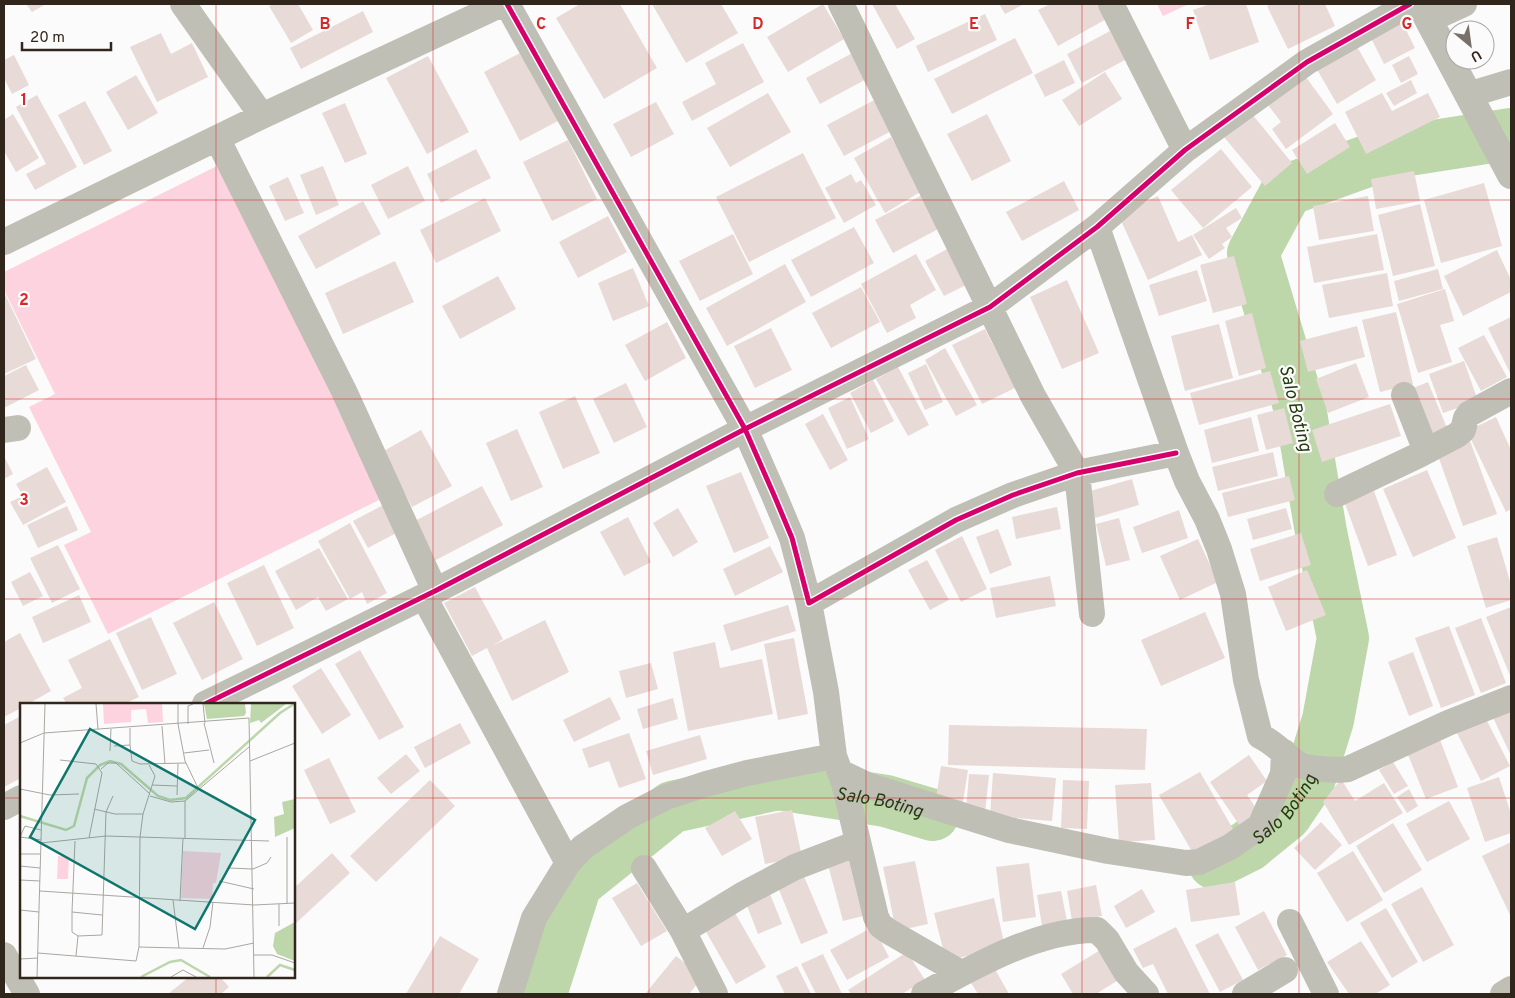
<svg xmlns="http://www.w3.org/2000/svg" width="1515" height="998" font-family="Overpass,sans-serif">
<style>
.green{fill:#fdd3df}
.lines{fill:none;stroke-linecap:round;stroke-linejoin:round}
.river{stroke:#bdd6aa;stroke-width:52}
.building{fill:#e8dad7}
.minor{stroke:#c0bfb5;stroke-width:26}
.tertiary{stroke:#c0bfb5;stroke-width:28}
.cycleway-casing{stroke:#fbfbfb;stroke-width:8}
.cycleway{stroke:#d6006c;stroke-width:5}
.grid{fill:none;stroke:#d62828;stroke-width:1;stroke-opacity:0.55}
.labels{text-anchor:middle;stroke-width:4.5;stroke-linejoin:round;paint-order:stroke}
.water-label{font-size:18px;font-style:italic;fill:#243b0e;stroke:#fbfbfb}
.inset-river{fill:none;stroke:#bdd6aa;stroke-width:2.5}
.inset-road{fill:none;stroke:#aaa6a1;stroke-width:1}
.view{fill:#0f766e;fill-opacity:0.15;stroke:#0f766e;stroke-width:2.5}
.inset-edge{fill:none;stroke:#30261b;stroke-width:2.5}
.grid-label{font-size:16px;text-anchor:middle;font-weight:bold;fill:#d62828;stroke:#fbfbfb;stroke-width:4.5;stroke-linejoin:round;paint-order:stroke}
</style>
<rect width="100%" height="100%" fill="#fbfbfb"/>
<path class="green" d="M1157 4H1189L1163 16Z
M221 164 385 497 108 634 64 545 91 532 29 407 55 394 4 290V272Z"/>
<g class="lines">
<g class="river">
<path id="s1" d="M1214 863 1248 846 1286 815 1309 781 1328 720 1343 638 1321 532 1301 413 1253 253 1287 190 1389 153 1511 134"/>
<path id="s2" d="M541 994 576 884 672 807 778 784 886 801 933 815"/>
</g>
</g>
<path class="building" d="M26 4H46L32 12Z
M274 4H298L313 30 291 43 269 6Z
M580 4H620L657 68 604 99 556 18Z
M652 4H721L738 33 686 63Z
M823 4 844 39 788 72 767 37Z
M872 4H895L915 39 897 49Z
M999 4H1024L1005 14Z
M1050 4H1103L1110 17 1058 46 1038 10Z
M1210 4H1246L1259 42 1210 60 1193 10Z
M1271 4H1325L1335 26 1288 49 1267 6Z
M363 11 373 32 301 69 290 48Z
M985 14 997 40 928 72 916 46Z
M1400 18 1415 48 1384 64 1369 34Z
M1110 31 1125 60 1082 83 1067 54Z
M161 33 171 54 192 43 208 77 157 102 130 47Z
M1015 38 1033 73 952 114 934 79Z
M743 43 764 82 692 121 682 102 716 84 705 63Z
M1355 43 1376 80 1337 104 1315 66Z
M858 50 872 76 820 104 806 78Z
M522 52 558 121 520 141 484 72Z
M14 55 29 85 12 94 4 78V60Z
M428 56 469 132 427 154 386 78Z
M1409 56 1418 74 1401 83 1392 65Z
M1064 60 1075 83 1045 97 1034 75Z
M1300 69 1333 114 1286 149 1272 129 1281 122 1262 97Z
M1105 72 1122 99 1079 126 1062 100Z
M136 75 158 113 128 130 106 92Z
M1411 80 1417 93 1394 106 1386 93Z
M768 93 791 132 730 167 707 128Z
M1382 93 1392 111 1428 93 1440 117 1366 154 1345 112Z
M37 95 77 167 35 190 26 174 46 164 16 107Z
M880 97 897 128 844 156 827 125Z
M85 101 112 151 84 165 58 115Z
M656 102 674 134 631 157 613 124Z
M345 103 367 154 345 163 322 113Z
M13 114 39 158 16 172 4 151V120Z
M987 114 1011 161 972 181 947 134Z
M1252 114 1292 163 1265 186 1224 137Z
M1335 123 1350 147 1307 174 1292 150Z
M891 137 922 191 885 213 854 158Z
M568 140 597 199 552 221 523 162Z
M476 149 491 178 441 203 427 174Z
M1221 149 1252 187 1203 228 1171 190Z
M803 153 836 218 749 262 716 197Z
M323 166 339 205 316 215 300 175Z
M408 166 425 201 388 219 371 185Z
M1414 171 1420 201 1376 209 1371 179Z
M851 174 856 183 861 180 876 205 844 223 825 188Z
M288 177 304 213 285 221 269 186Z
M1064 181 1079 210 1022 241 1006 212Z
M1484 183 1502 246 1441 263 1424 200Z
M924 194 942 227 893 253 875 220Z
M1158 196 1178 242 1192 235 1202 255 1148 280 1118 214Z
M1368 196 1374 231 1319 240 1313 206Z
M485 198 501 231 436 263 420 230Z
M363 201 381 234 316 269 298 236Z
M1420 204 1435 266 1393 276 1378 215Z
M1236 208 1242 218 1226 228 1232 237 1222 244 1225 248 1209 259 1193 235Z
M608 216 627 252 578 278 559 242Z
M854 227 874 263 811 297 791 260Z
M733 234 753 274 700 301 679 261Z
M1377 234 1384 270 1314 283 1307 247Z
M951 247 970 283 944 296 925 261Z
M1497 250 1511 280V292L1463 316 1444 276Z
M916 254 936 290 910 305 916 318 887 333 861 284Z
M1234 256 1247 304 1213 313 1200 265Z
M395 261 414 302 343 334 325 293Z
M785 264 806 302 727 346 706 308Z
M633 268 649 306 613 321 598 283Z
M1438 269 1443 289 1399 301 1394 281Z
M1197 270 1207 301 1159 316 1149 285Z
M1387 273 1393 306 1329 318 1322 285Z
M498 276 516 309 460 339 442 306Z
M1067 280 1099 353 1062 369 1030 297Z
M861 287 880 322 831 348 812 313Z
M1445 289 1454 321 1440 325 1452 362 1418 373 1397 304Z
M4 292 36 359 4 374Z
M1396 312 1413 384 1380 392 1362 320Z
M1252 313 1266 368 1239 376 1225 321Z
M1511 317V375L1488 328Z
M667 322 686 358 645 381 625 345Z
M1219 324 1233 378 1185 391 1171 336Z
M1357 326 1365 357 1308 372 1300 341Z
M771 328 792 370 755 388 734 346Z
M985 329 1015 388 982 404 952 345Z
M1484 335 1507 377 1481 391 1458 348Z
M945 348 977 405 956 416 925 360Z
M1464 361 1478 401 1443 413 1429 374Z
M1356 363 1369 397 1328 413 1316 379Z
M926 364 943 402 925 410 908 373Z
M26 365 39 390 4 408V376Z
M898 367 929 425 908 436 876 379Z
M1270 371 1279 403 1199 425 1190 393Z
M873 380 894 421 871 433 850 393Z
M1428 382 1447 428 1432 435 1413 388Z
M626 383 647 427 614 443 593 399Z
M575 396 600 453 563 469 539 412Z
M850 397 869 439 847 449 828 408Z
M1390 404 1401 436 1322 462 1312 430Z
M1284 408 1293 443 1266 450 1257 415Z
M823 414 848 460 830 470 805 424Z
M1251 417 1259 451 1212 463 1204 430Z
M1496 417 1511 450V509L1506 512 1467 431Z
M517 429 543 487 511 501 486 443Z
M421 430 452 486 412 507 382 452Z
M1469 438 1497 514 1463 526 1436 450Z
M1273 452 1278 476 1218 491 1212 467Z
M4 456 13 474 4 479Z
M47 467 66 502 23 525 10 502 23 496 16 484Z
M1427 470 1456 538 1413 557 1383 489Z
M741 472 769 538 734 553 706 486Z
M1289 476 1295 500 1228 517 1222 493Z
M1132 479 1139 505 1095 518 1087 492Z
M482 486 503 525 432 562 411 523Z
M1374 491 1397 555 1368 566 1344 501Z
M385 504 400 531 368 548 353 521Z
M67 506 78 530 38 548 27 525Z
M1057 507 1061 529 1016 539 1012 517Z
M678 508 698 542 673 557 653 523Z
M1286 508 1292 529 1253 540 1247 519Z
M1179 510 1188 538 1142 553 1133 527Z
M628 517 651 562 624 576 600 532Z
M1119 518 1130 560 1106 566 1096 524Z
M350 523 387 593 367 604 362 592 350 599 318 541Z
M998 529 1012 565 990 574 976 537Z
M1301 533 1311 565 1260 581 1250 549Z
M962 536 987 589 961 602 935 550Z
M1497 537 1511 585V600L1486 608 1467 546Z
M1198 539 1218 582 1180 600 1160 556Z
M58 545 80 589 52 603 30 558Z
M770 546 783 572 735 596 723 569Z
M319 548 348 599 326 611 318 597 296 610 275 571Z
M927 560 949 600 930 610 908 570Z
M264 565 294 628 257 646 227 583Z
M1307 570 1326 615 1286 631 1268 587Z
M30 572 43 596 23 606 11 582Z
M1050 576 1056 606 996 618 990 588Z
M475 587 503 639 494 645 545 620 569 672 512 701 487 648 472 656 444 603Z
M79 595 91 622 43 643 32 617Z
M214 602 243 659 202 680 173 623Z
M788 605 796 631 731 651 723 625Z
M1511 607V678L1486 617Z
M1205 612 1225 658 1161 686 1141 640Z
M151 617 177 674 142 690 116 633Z
M1481 618 1506 683 1481 693 1455 628Z
M1449 626 1475 695 1441 708 1415 638Z
M20 633 51 691 28 704H21V708L4 717V642Z
M794 638 808 714 778 720 764 644Z
M110 639 139 697 124 704H67L63 698 82 688 68 660Z
M715 642 720 668 762 659 773 714 688 731 673 652Z
M360 650 404 727 379 740 335 664Z
M1413 652 1433 706 1409 716 1388 662Z
M651 663 658 689 626 698 619 671Z
M321 668 351 715 322 734 292 686Z
M610 697 621 719 574 742 563 720Z
M673 698 678 719 643 729 637 709Z
M1511 701V756L1490 711Z
M1484 715 1510 766 1481 781 1455 729Z
M21 716V778L4 787V725Z
M460 723 471 743 425 768 414 747Z
M949 725 1147 729 1145 770 948 765Z
M1437 732 1458 787 1426 799 1404 745Z
M629 733 646 779 619 788 609 761 589 768 582 749Z
M700 735 707 759 653 775 646 751Z
M406 754 420 771 391 794 377 778Z
M1249 755 1267 781 1247 795 1261 815 1242 829 1210 782Z
M329 758 356 812 330 824 304 770Z
M1393 762 1408 786 1394 794 1379 770Z
M941 766 968 770 962 807 935 804Z
M1200 772 1237 836 1197 860 1159 795Z
M993 773 1056 778 1052 821 990 816Z
M969 774 989 775 985 813 966 811Z
M1499 777 1511 814V833L1485 842 1467 788Z
M1341 779 1355 801 1384 783 1403 813 1349 845 1323 802Z
M430 780 455 806 376 882 350 856Z
M1063 780 1089 781 1087 829 1061 828Z
M1151 783 1155 840 1119 842 1115 785Z
M1409 789 1418 806 1407 813 1397 797Z
M1449 801 1470 839 1427 862 1406 824Z
M792 810 802 857 765 864 755 817Z
M735 811 752 839 722 856 705 828Z
M1321 822 1342 845 1315 870 1294 848Z
M1393 823 1422 870 1384 893 1356 846Z
M1511 842V917L1482 856Z
M1353 851 1383 900 1347 922 1317 873Z
M332 853 350 873 294 925V888Z
M856 857 871 914 843 921 828 865Z
M915 861 928 924 896 931 883 867Z
M1029 863 1036 917 1003 922 996 867Z
M803 874 828 933 801 944 777 885Z
M1235 882 1240 915 1191 922 1186 890Z
M637 883 667 931 641 946 612 898Z
M1096 885 1102 916 1072 921 1067 891Z
M1422 887 1454 945 1423 962 1391 904Z
M1142 889 1155 912 1126 928 1114 906Z
M1061 891 1067 921 1042 926 1037 895Z
M770 894 782 924 758 934 746 903Z
M994 898 1005 947 946 961 934 913Z
M1386 908 1418 962 1392 978 1360 923Z
M1264 911 1287 955 1258 970 1235 927Z
M735 913 766 967 736 984 705 930Z
M873 927 889 957 847 980 830 950Z
M1176 927 1210 994H1168L1153 964 1143 968 1133 949Z
M1218 933 1243 980 1220 992 1195 945Z
M440 936 479 959 459 994H406Z
M1361 941 1390 985 1375 994H1349L1327 962Z
M1102 949 1120 979 1096 994H1073L1061 974Z
M907 952 925 980 902 994H851L848 990Z
M823 954 842 994H816L801 964Z
M676 956 703 977 689 994H645Z
M992 964 1009 994H978L968 978Z
M797 966 811 994H785L776 976Z
M189 977H220L229 987 221 994H168Z"/>
<g class="lines">
<path class="minor" d="M183 4 262 116
M507 4 745 429 774 495 792 538 809 603 956 520 1013 495 1077 473 1176 453
M841 4 1033 396 1077 473 1092 614
M1111 4 1185 150
M1429 20 1464 4
M1468 95 1511 82
M217 138 344 391 435 591
M1097 227 1176 453 1187 481 1207 519 1219 549 1233 594 1246 680 1260 736C1275 743 1284 755 1298 764 1305 769 1339 771 1348 769L1448 723 1511 698
M4 242 262 116 502 4
M1404 395 1426 451
M4 430 18 428
M1337 494 1419 455 1457 435 1463 430 1466 418 1469 414 1511 391
M424 597 568 863
M809 603 826 692 834 756 844 783 876 917 880 925 888 931 961 973
M205 704 435 591 745 429 990 307 1097 227 1185 150 1307 62 1410 4
M840 772 869 786 1009 830 1108 851 1186 863 1199 862 1230 847 1260 826 1283 774 1284 752
M4 807 21 798
M644 868 683 931 715 994
M1290 922 1326 994
M683 931 742 895 795 867 858 843
M4 955 27 994
M510 994 534 918 568 863 583 847 627 817 666 797 706 784 747 773 834 756
M924 994C973 967 1039 929 1097 930L1107 940 1126 972 1146 994
M1245 994 1285 970
M1503 994 1511 989"/>
<path class="tertiary" d="M1420 4 1511 175"/>
<defs>
<path id="cycleway" d="M507 4 745 429 774 495 792 538 809 603 956 520 1013 495 1077 473 1176 453
M205 704 435 591 745 429 990 307 1097 227 1185 150 1307 62 1410 4"/>
</defs>
<use href="#cycleway" class="cycleway-casing"/>
<use href="#cycleway" class="cycleway"/>
</g>
<path class="grid" d="M216 4V704M433 4V994M649 4V994M866 4V994M1082 4V994M1299 4V994M4 200H1511M4 399H1511M4 599H1511M4 798H21M294 798H1511M216 977V994"/>
<g class="labels">
<g class="water-label">
<text transform="translate(1296 408) rotate(76)" y="6">Salo Boting</text>
<text dy="6" stroke="none"><textPath href="#s2" startOffset="450">Salo Boting</textPath></text>
<text dy="6" stroke="none"><textPath href="#s1" startOffset="90">Salo Boting</textPath></text>
</g>
</g>
<g transform="translate(20 703)">
<rect width="275" height="275" fill="#fbfbfb"/>
<path d="M83 1H142L143 19 128 20 126 6 111 7V19L84 21ZM163 148 201 150 196 180H193L192 196 161 195ZM38 153 49 154 48 176H37Z" fill="#fdd3df"/>
<path d="M184 1H225L226 10 224 13 187 16ZM231 1H266L241 20 239 17 230 20ZM275 96V125L255 134 254 114 264 111 262 99ZM275 219V258L257 251 253 243 255 230Z" fill="#bdd6aa"/>
<path class="inset-river" d="M0 113 46 127 54 123 67 75 80 62 90 58 101 61 138 93 150 97 166 95 260 10 274 1M121 274 150 259 161 257 190 274M247 274 260 262 275 267"/>
<path class="inset-road" d="M76 1 78 26M158 1V21L165 58 179 87M183 1 185 20M184 20 194 60M168 21V3L173 1M142 23 145 61M110 25V42M0 40 24 30 229 15 234 274M94 43 110 42 112 58 120 61 166 60M90 48 91 26M164 50 189 47M40 57 76 61 82 70 69 135M230 58 275 40M81 66 88 60H96L130 91M132 82 157 83M0 86 30 92 59 91M157 92 158 61M130 93 151 99 165 98 229 44M74 106 95 111H123L120 134 119 244 159 245 153 197M123 111 135 73 129 62M0 134 5 123 21 127M0 134 21 137M267 134V201M165 135V98M55 138 52 209 82 212M21 140 86 133 249 138M0 151H20M0 163 20 165M209 165 233 166 247 160 251 154M0 177 20 178M199 178 234 186M20 188 234 202 275 200M160 198 163 135M0 207 19 209M52 209V229L58 233M259 223V201M159 245 205 246 234 240M183 245 190 224 193 199M18 250 116 258 119 244M234 252H252L275 260M56 253 58 233 82 232 86 109 93 93M0 256 18 255M17 274 25 1M151 274 163 267 176 274"/>
<path class="view" d="M70 26 235 117 175 226 10 134Z"/>
<rect width="275" height="275" class="inset-edge"/>
</g>
<g class="grid-label">
<text x="325" y="29">B</text>
<text x="541" y="29">C</text>
<text x="758" y="29">D</text>
<text x="974" y="29">E</text>
<text x="1190" y="29">F</text>
<text x="1407" y="29">G</text>
<text x="24" y="105">1</text>
<text x="24" y="305">2</text>
<text x="24" y="505">3</text>
</g>
<rect width="1515" height="998" fill="none" stroke="#30261b" stroke-width="10"/>
<g transform="translate(1470 45) rotate(151)"><circle r="24" fill="#fbfbfb" stroke="#aaa6a1"/>
<path d="M0-4L9 19L0 12L-9 19Z" fill="#777169"/>
<text y="-8" font-size="14" font-weight="bold" text-anchor="middle" fill="#30261b">U</text>
</g>
<path d="M22 42v8h89v-8" fill="none" stroke="#30261b" stroke-width="2.5"/>
<text x="30" y="42" font-size="15" fill="#30261b" stroke="#fbfbfb" stroke-width="4" paint-order="stroke">20 m</text>
</svg>
